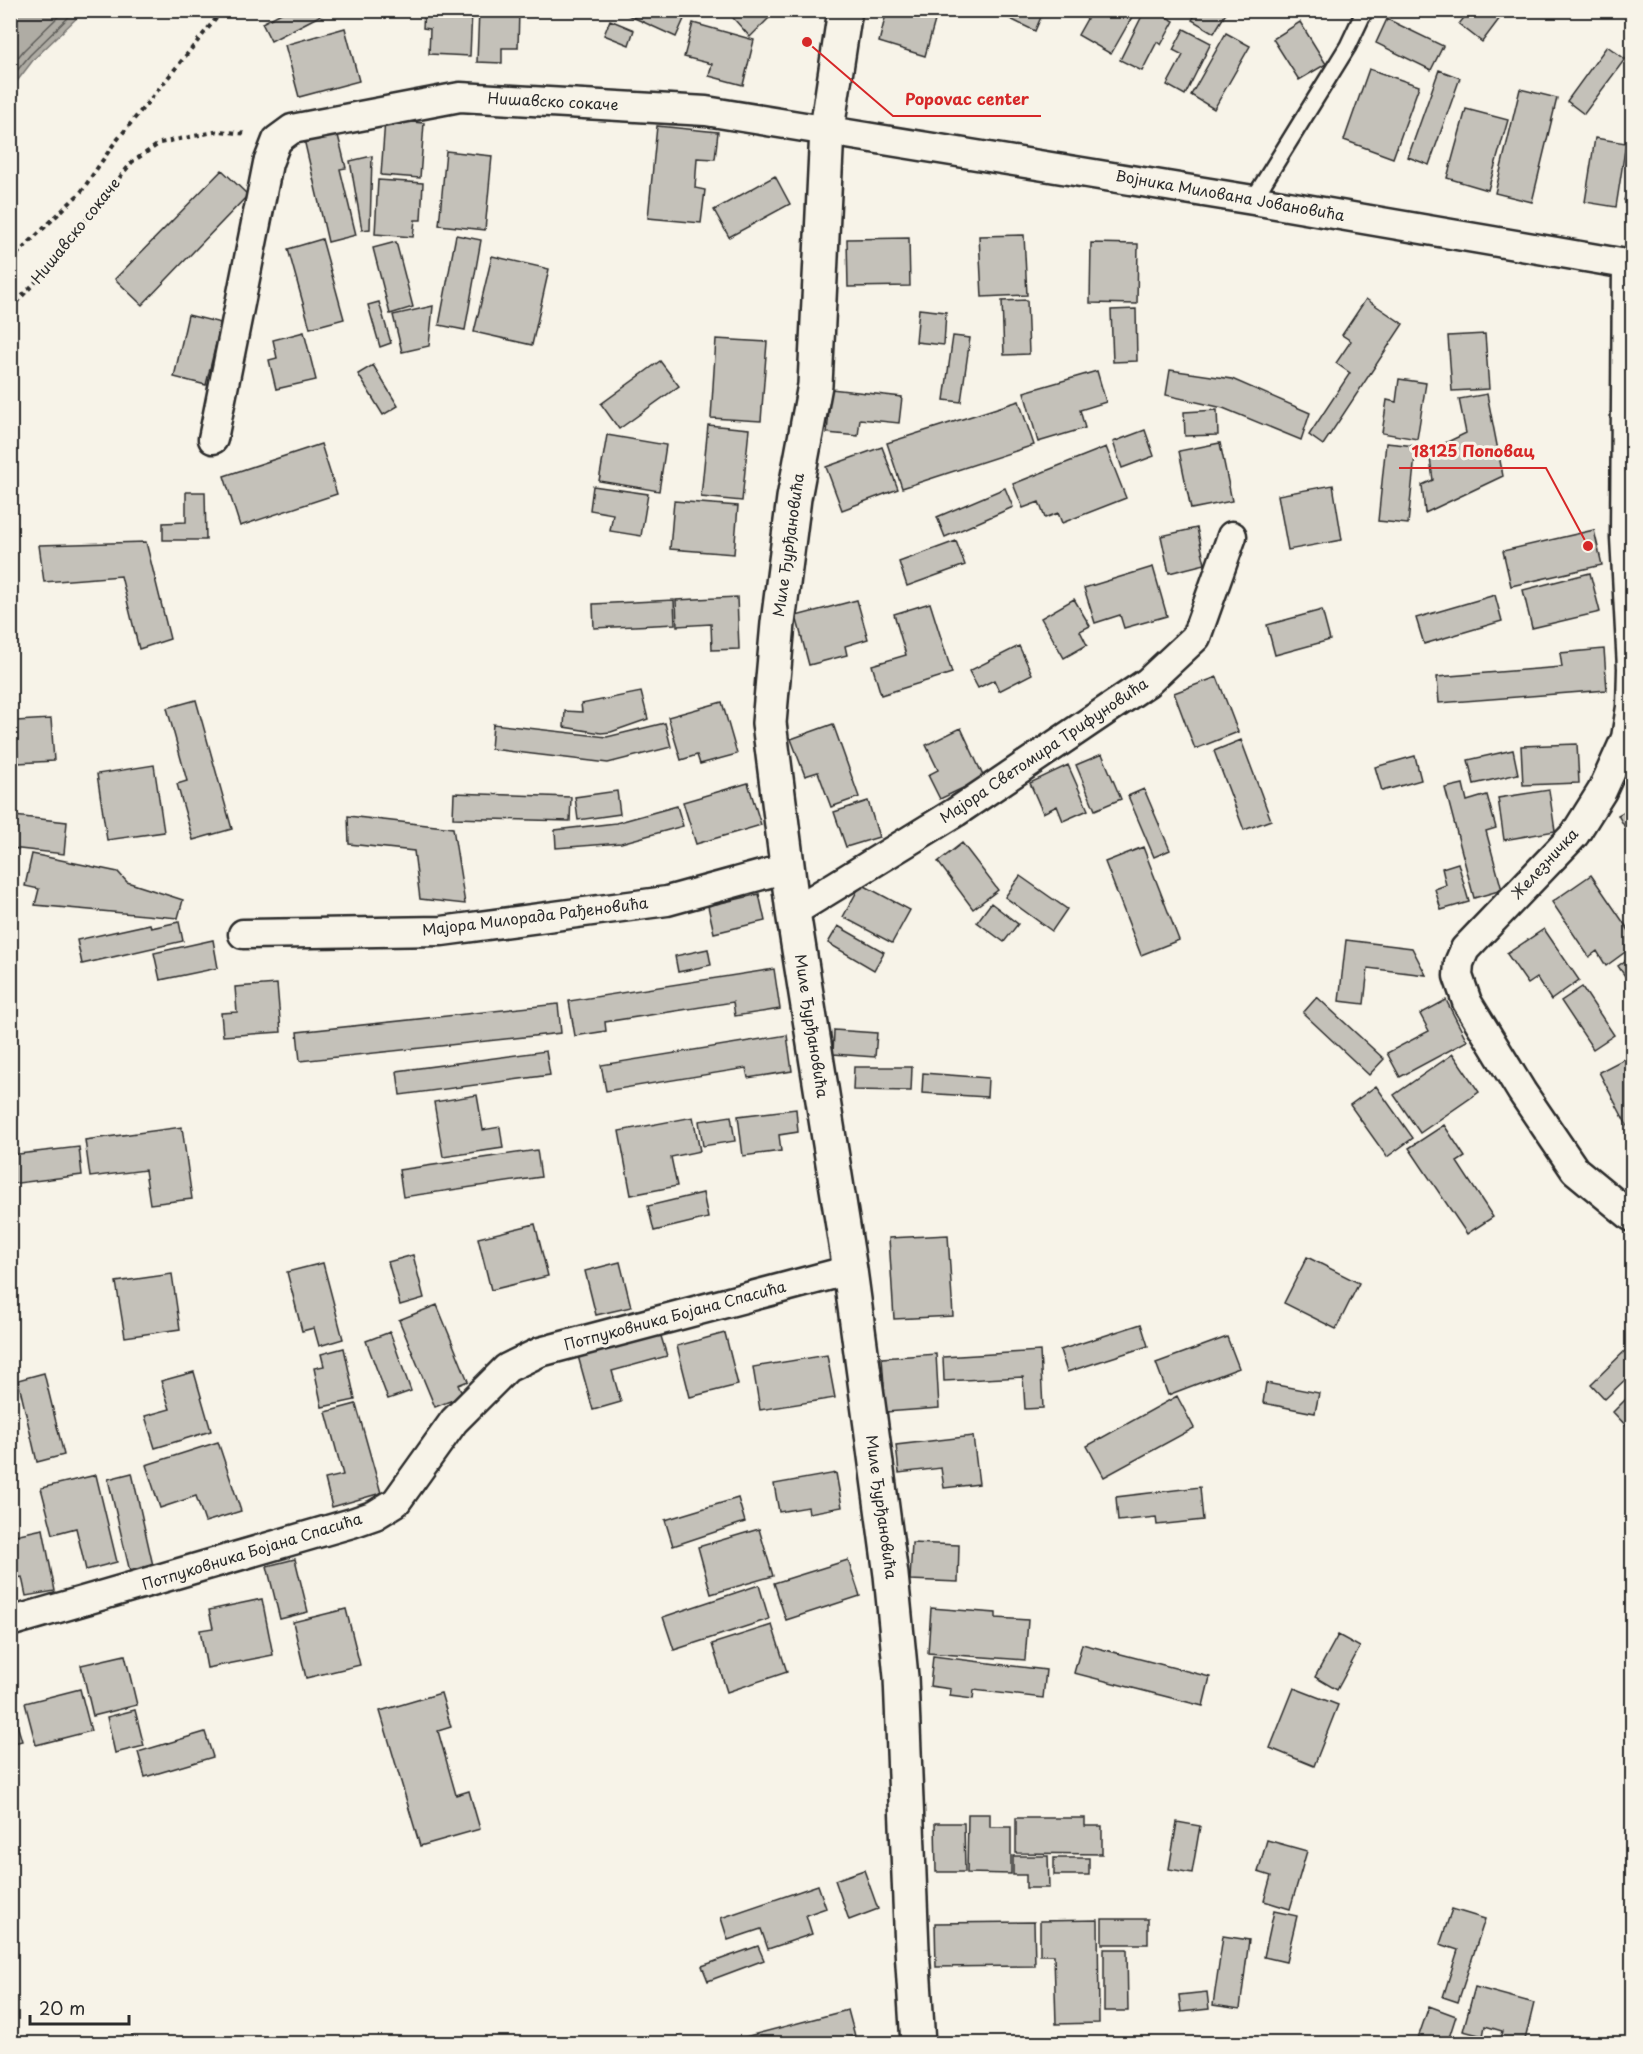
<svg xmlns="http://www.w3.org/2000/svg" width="1643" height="2054" font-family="'Playpen Sans',sans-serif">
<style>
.water{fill:#afaca4;stroke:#7a7874;stroke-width:1.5}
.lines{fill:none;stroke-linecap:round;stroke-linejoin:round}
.shore{stroke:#605f5b;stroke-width:1.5}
.building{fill:#c4c1b9;stroke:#2b2b2b;stroke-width:1.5}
.service-casing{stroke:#2b2b2b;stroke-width:20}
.minor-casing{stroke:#2b2b2b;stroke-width:33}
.tertiary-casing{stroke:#2b2b2b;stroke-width:38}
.path{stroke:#2b2b2b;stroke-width:4;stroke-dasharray:4.5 4.5;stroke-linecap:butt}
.service{stroke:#f7f3e8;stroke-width:15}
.minor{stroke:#f7f3e8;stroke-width:28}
.tertiary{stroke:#f7f3e8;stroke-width:33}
.labels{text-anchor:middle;stroke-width:6;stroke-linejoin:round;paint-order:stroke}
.street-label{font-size:15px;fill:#2b2b2b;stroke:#f7f3e8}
.leader{fill:none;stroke:#d62828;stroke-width:2}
.callout-dot{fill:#d62828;stroke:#f7f3e8;stroke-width:2}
.callout-label{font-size:16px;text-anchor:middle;font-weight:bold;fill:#d62828;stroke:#f7f3e8;stroke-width:6;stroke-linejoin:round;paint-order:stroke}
</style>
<rect width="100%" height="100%" fill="#f7f3e8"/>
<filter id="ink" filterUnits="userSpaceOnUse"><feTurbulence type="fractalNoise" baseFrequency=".0167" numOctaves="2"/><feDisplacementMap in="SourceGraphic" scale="12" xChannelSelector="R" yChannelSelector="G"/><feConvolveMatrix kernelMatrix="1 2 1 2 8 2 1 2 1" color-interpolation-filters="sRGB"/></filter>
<g filter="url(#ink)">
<path class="water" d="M11 10 84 11 34 59 11 89Z"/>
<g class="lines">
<path class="shore" d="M10 67 24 50 65 10
M10 79 30 55 76 10"/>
</g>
<path class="building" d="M287 10H331L271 41 262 23Z
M424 10H472L470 56 429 54 430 29 423 28Z
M479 10H519L518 48H502V63L477 62Z
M617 10H688L676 37Z
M726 10H777L750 37Z
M887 10H938L925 56 879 42Z
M992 10H1044L1035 31Z
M1092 10H1136L1111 54 1078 35Z
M1145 10H1154L1174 21 1161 45 1157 42 1142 71 1120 60Z
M1198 10H1228L1214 33 1192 20Z
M1470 10H1506L1482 42 1459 24Z
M1387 19 1443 46 1431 70 1376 43Z
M610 20 634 30 629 45 604 35Z
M1300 22 1326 64 1299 80 1273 39Z
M693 23 754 40 743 85 709 76 712 64 684 57Z
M345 28 359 81 299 97 285 45Z
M1184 29 1211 43 1185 95 1167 85 1183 55 1173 50Z
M1226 33 1250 46 1214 109 1191 95Z
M1607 46 1625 59 1584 114 1567 101Z
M1369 69 1419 86 1393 158 1344 140Z
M1439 70 1460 78 1429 165 1408 157Z
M1520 89 1557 98 1532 202 1495 193Z
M1466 109 1508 120 1488 190 1447 178Z
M385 120 424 123 420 178 381 175Z
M657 126 718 132 715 159 697 158 695 188 705 190 701 223 648 218Z
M336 127 346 168 340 169 356 235 328 242 303 135Z
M1595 138 1626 143 1616 207 1585 202Z
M446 151 492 156 485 230 439 225Z
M372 156 370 229 362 230 350 161Z
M222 170 248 195 142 305 115 279Z
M775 176 790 204 729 237 714 210Z
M378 180 423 183 421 220H415L413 237 375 234Z
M1632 183V205L1624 200Z
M456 235 481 240 465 330 439 325Z
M1024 235 1027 295 982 297 979 236Z
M909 238 910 286 848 287 847 239Z
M322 239 344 319 310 328 288 249Z
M396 242 413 307 390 314 373 248Z
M1091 243 1138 244 1137 304 1090 303Z
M492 256 549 269 532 345 474 332Z
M1366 299 1403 324 1323 445 1309 435 1350 373 1336 363 1351 341 1342 335Z
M1027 300 1029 354 1004 355 1002 301Z
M379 302 391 343 380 347 368 305Z
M433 306 429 346 402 352 393 315Z
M919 309 946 312 944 345 916 342Z
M1136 309 1137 361 1113 362 1111 310Z
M188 315 221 323 206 385 174 377Z
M304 332 316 380 276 389 269 360 277 358 273 340Z
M1485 334 1489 389 1452 391 1448 336Z
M953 336 970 338 961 402 944 400Z
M716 339 767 342 761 421 711 418Z
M660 361 679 386 619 429 601 404Z
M373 365 398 406 383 415 358 374Z
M1170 370 1232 379 1310 413 1301 440 1223 408 1166 395Z
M1097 371 1106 402 1080 410 1085 428 1038 442 1024 392Z
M1399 379 1426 383 1417 439 1382 433 1387 400 1396 402Z
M831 389 902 397 899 423 860 419 858 436 827 433Z
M1487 394 1503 476 1425 513 1422 485 1433 480 1429 451 1466 433 1459 399Z
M1019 401 1034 445 902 488 887 443Z
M1217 410 1218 435 1185 436 1184 412Z
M708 425 749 429 742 501 701 497Z
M1145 430 1154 456 1122 468 1113 442Z
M607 435 666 445 659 491 599 481Z
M1220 443 1232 501 1191 509 1179 451Z
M1386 443 1416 446 1408 524 1378 521Z
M321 444 337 494 240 526 224 476Z
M882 447 898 489 842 510 826 467Z
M1106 447 1126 498 1062 523 1058 513 1045 518 1039 502 1023 508 1013 484Z
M1333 485 1342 540 1288 550 1278 495Z
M593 486 648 494 641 536 610 531 613 514 590 510Z
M1005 488 1013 507 945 537 937 517Z
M186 492H205L206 540H163V523L186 522Z
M674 501 738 506 734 554 670 549Z
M1197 528 1205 564 1169 573 1161 536Z
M1594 530 1602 565 1511 586 1503 551Z
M956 541 965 565 907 586 899 562Z
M146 542 170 639 139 649 121 576 44 582 39 545Z
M1153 567 1167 616 1124 628 1120 615 1095 623 1084 588Z
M1590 573 1600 612 1532 628 1523 590Z
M1495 595 1502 621 1424 644 1416 618Z
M737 597 739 649 712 650 711 624 677 626 676 600Z
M1074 599 1090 626 1080 631 1087 645 1064 658 1041 618Z
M674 600 675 624 594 628 593 604Z
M857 600 868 639 845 646 847 655 809 665 796 616Z
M930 603 952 673 881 695 872 665 906 655 894 614Z
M1322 610 1330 640 1275 655 1267 625Z
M1019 646 1032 674 999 691 994 680 978 688 969 671Z
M1604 649 1607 690 1439 703 1437 677 1562 667 1560 653Z
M1217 677 1238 732 1195 749 1174 693Z
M641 692 648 719 611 732 601 733 564 727 565 711 582 712 581 704Z
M196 700 232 829 193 840 177 784 187 781 167 708Z
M722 702 737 754 700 764 697 755 681 760 668 717Z
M51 719 54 761 18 763 16 721Z
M665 723 671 747 608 763 491 749 493 724 607 737Z
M833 724 859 797 831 807 818 772 805 776 791 739Z
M961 728 984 778 940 799 928 775 938 770 926 745Z
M1241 740 1271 820 1244 830 1214 751Z
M1577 744 1579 783 1523 785 1521 746Z
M1513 750 1518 774 1474 784 1468 760Z
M1102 754 1121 799 1095 810 1076 765Z
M1415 756 1421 780 1382 791 1375 767Z
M154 765 164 832 107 840 97 774Z
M1068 765 1088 810 1063 821 1057 806 1043 813 1030 783Z
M748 783 761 825 696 844 683 802Z
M1463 784 1467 801 1487 795 1496 828 1486 831 1502 890 1474 898 1445 788Z
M1144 789 1170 850 1154 857 1128 796Z
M1549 790 1555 831 1504 840 1498 798Z
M617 791 620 814 578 820 575 797Z
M454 793 571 797 570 821 453 818Z
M868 801 879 837 846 847 834 812Z
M677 806 683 826 621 843 556 848 555 830 616 823Z
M1632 807V840L1618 815Z
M14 816 67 822 64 854 11 848Z
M348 816 453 828 465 904 420 899 414 851 349 844Z
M962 843 998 890 973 909 938 862Z
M1143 847 1179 940 1141 955 1105 862Z
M32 854 118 872 127 882 183 900 178 918 35 905 39 889 25 886Z
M1458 863 1469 902 1441 910 1435 889 1446 885 1442 868Z
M1591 875 1632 935V947L1606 966 1597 951 1589 957 1552 902Z
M1020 876 1067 909 1052 931 1005 897Z
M861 884 910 910 892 943 843 917Z
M759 894 765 921 714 933 708 906Z
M991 903 1018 924 1004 942 977 922Z
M179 922 183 941 82 964 77 940 150 924 151 928Z
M838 926 884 952 874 970 828 943Z
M1544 929 1579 980 1551 1000 1537 978 1528 984 1507 954Z
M213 940 218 968 160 980 154 953Z
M1346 940 1412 948 1426 975 1368 968 1364 1004 1339 1001Z
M708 949 711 965 678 972 675 956Z
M1632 956V986L1618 966Z
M774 969 780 1009 735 1016 733 1002 605 1022 606 1031 575 1036 569 1001Z
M277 984 281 1032 223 1036 221 1013 237 1012 235 987Z
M1582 987 1614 1035 1593 1049 1561 1001Z
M1317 997 1384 1059 1369 1075 1303 1013Z
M1446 1000 1467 1041 1400 1077 1387 1053 1429 1031 1420 1014Z
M558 1004 561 1033 300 1061 297 1032Z
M834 1030 877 1033 875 1057 833 1054Z
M787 1035 792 1071 748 1078 746 1068 606 1091 601 1065Z
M546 1051 550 1075 400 1095 397 1071Z
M1453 1054 1479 1092 1420 1133 1394 1095Z
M1626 1058 1632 1071V1135L1599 1072Z
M854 1067H912L911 1091 853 1090Z
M923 1073 988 1078 987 1097 922 1093Z
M1376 1086 1413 1138 1387 1157 1350 1105Z
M477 1095 483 1130 500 1127 503 1148 443 1157 434 1102Z
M796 1109 798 1132 779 1135 781 1151 743 1156 738 1116Z
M731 1116 735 1141 703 1146 699 1121Z
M693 1117 700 1151 671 1157 677 1186 631 1195 619 1131Z
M1444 1125 1465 1157 1457 1162 1493 1217 1467 1234 1409 1148Z
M182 1127 192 1199 150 1204 145 1170 90 1177 85 1140Z
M79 1147 82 1175 10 1184V1155Z
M537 1150 541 1177 403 1197 399 1170Z
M703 1193 708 1218 654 1231 648 1206Z
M535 1224 548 1276 491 1290 478 1238Z
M948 1235 953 1316 894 1319 889 1238Z
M413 1255 424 1298 400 1305 388 1262Z
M1307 1257 1359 1283 1336 1329 1284 1303Z
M620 1262 631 1307 596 1315 585 1271Z
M323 1263 343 1339 319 1346 314 1328 302 1331 287 1272Z
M172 1274 180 1329 125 1337 116 1282Z
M437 1305 468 1381 458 1385 463 1396 435 1407 399 1320Z
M1141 1324 1148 1346 1067 1372 1060 1350Z
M390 1332 411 1391 388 1399 366 1341Z
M660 1333 667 1356 612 1371 621 1402 593 1410 578 1356Z
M725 1333 738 1385 690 1397 677 1346Z
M1227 1337 1239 1368 1168 1395 1156 1363Z
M1632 1344V1373L1605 1399 1591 1384Z
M344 1348 355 1400 322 1407 314 1368 324 1366 321 1354Z
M1040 1351 1043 1408 1025 1409 1023 1377 944 1381 943 1357Z
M936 1354 939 1408 886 1412 882 1358Z
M827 1355 835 1398 760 1410 753 1367Z
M194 1372 211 1431 155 1448 145 1416 170 1409 161 1381Z
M44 1373 64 1455 37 1462 18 1380Z
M1266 1383 1319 1393 1315 1413 1263 1403Z
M1632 1393V1432L1613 1412Z
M1177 1396 1194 1428 1104 1477 1087 1446Z
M356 1404 381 1493 332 1507 325 1479 343 1475 326 1412Z
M973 1436 979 1484 944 1488 941 1468 899 1473 896 1445Z
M218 1442 241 1511 205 1522 196 1496 160 1508 146 1465Z
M132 1473 154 1570 131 1576 108 1479Z
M836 1473 842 1507 809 1513 808 1507 779 1512 774 1484Z
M96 1475 117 1562 86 1570 76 1528 53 1534 41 1488Z
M1200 1487 1203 1520 1157 1525 1156 1517 1118 1521 1116 1497Z
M738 1498 745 1522 673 1546 665 1520Z
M43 1529 55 1591 26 1596 22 1577 10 1579V1536Z
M759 1529 773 1576 711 1594 698 1547Z
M912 1543 959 1545 958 1582 910 1580Z
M295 1559 308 1612 280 1619 267 1566Z
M848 1560 860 1596 786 1620 774 1583Z
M759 1585 769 1619 674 1650 663 1617Z
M262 1599 273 1655 207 1668 200 1630 213 1628 209 1610Z
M931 1608 996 1613V1618L1028 1620 1025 1660 928 1653Z
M346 1609 360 1665 306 1678 293 1622Z
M772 1625 787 1672 727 1692 712 1644Z
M1338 1635 1360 1647 1337 1690 1315 1677Z
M1082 1644 1210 1677 1203 1706 1074 1673Z
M125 1655 137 1705 93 1716 81 1665Z
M933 1656 1046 1670 1043 1698 974 1690 973 1699 950 1696 951 1689 930 1686Z
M1294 1688 1338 1705 1314 1766 1270 1748Z
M80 1689 91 1731 36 1745 25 1703Z
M441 1693 451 1727 438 1731 456 1795 469 1791 480 1829 420 1846 380 1711Z
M10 1701 22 1741 10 1744Z
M135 1710 144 1746 115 1753 107 1717Z
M205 1732 213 1757 145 1777 138 1752Z
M968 1814H990V1827H1011V1874L967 1873Z
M1016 1818H1085V1826H1102V1854L1016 1853Z
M1177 1822 1200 1826 1192 1873 1169 1869Z
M935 1823H964L965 1872H936Z
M1267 1840 1307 1851 1290 1909 1264 1901 1271 1876 1258 1872Z
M1013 1856H1048L1049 1888H1026V1875H1013Z
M1054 1858H1089V1875H1054Z
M864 1870 878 1909 849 1920 835 1880Z
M818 1885 826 1908 806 1915 812 1934 768 1949 761 1929 728 1940 721 1918Z
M1452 1909 1485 1919 1458 2002 1443 1997 1458 1950 1440 1944Z
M1274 1911 1297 1916 1286 1962 1264 1957Z
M1102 1919H1148V1944H1102Z
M1098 1920 1099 2023 1056 2024 1054 1955H1040V1921Z
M1034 1922 1035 1966 936 1967 935 1923Z
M1223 1936 1249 1940 1240 2009 1213 2005Z
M758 1946 764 1960 708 1981 702 1966Z
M1104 1949H1127L1128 2011H1104Z
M1475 1987 1534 2003 1524 2044 1499 2042 1502 2031 1485 2026 1483 2036 1463 2031Z
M1207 1992 1209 2009 1181 2012 1179 1995Z
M1429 2006 1456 2016 1447 2044H1416Z
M848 2010 855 2036 835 2041 836 2044H743L741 2038Z"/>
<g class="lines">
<defs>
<path id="service" d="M1253 200 1348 46 1365 10"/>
<path id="minor" d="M1627 264 1625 537 1632 668 1631 707 1626 738 1602 791 1575 834 1465 949 1459 963 1458 976 1467 1002 1522 1092 1575 1170 1632 1217
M213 439 268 163 277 140 292 129 460 97 706 111 1253 200 1632 265
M793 912 956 812 1148 682 1196 637 1232 536
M243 934 442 931 667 901 787 868
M10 1622 352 1523 375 1515 396 1502 454 1421 507 1368 540 1352 850 1270"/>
<path id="tertiary" d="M845 10 827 129 815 385 794 498 778 623 769 723 793 912 850 1270 891 1575 901 1677 912 1949 918 2044"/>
</defs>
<use href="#service" class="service-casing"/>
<use href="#minor" class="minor-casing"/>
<use href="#tertiary" class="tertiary-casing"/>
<path class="path" d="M10 261 81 192 113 145 223 10
M10 309 41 276 132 162 160 143 219 131 248 134"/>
<use href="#service" class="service"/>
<use href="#minor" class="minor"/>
<use href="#tertiary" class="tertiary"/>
</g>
</g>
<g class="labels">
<g class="street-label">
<text transform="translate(553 102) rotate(3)" y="5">Нишавско сокаче</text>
<text transform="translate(1230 196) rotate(10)" y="5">Војника Милована Јовановића</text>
<text transform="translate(76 231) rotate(-51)" y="5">Нишавско сокаче</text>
<text transform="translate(789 545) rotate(-82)" y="5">Миле Ђурђановића</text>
<text transform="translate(1044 751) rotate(-34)" y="5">Мајора Светомира Трифуновића</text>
<text transform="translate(1545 864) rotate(-47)" y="5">Железничка</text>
<text transform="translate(535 917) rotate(-7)" y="5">Мајора Милорада Рађеновића</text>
<text transform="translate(811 1026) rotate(81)" y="5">Миле Ђурђановића</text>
<text transform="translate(675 1316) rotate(-15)" y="5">Потпуковника Бојана Спасића</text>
<text transform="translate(881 1507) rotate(82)" y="5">Миле Ђурђановића</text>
<text transform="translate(252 1552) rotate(-17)" y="5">Потпуковника Бојана Спасића</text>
</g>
</g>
<path class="leader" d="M807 42L893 116H1041M1588 546L1546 468H1399"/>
<g class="callout-dot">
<circle cx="807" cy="42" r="6"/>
<circle cx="1588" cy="546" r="6"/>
</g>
<g class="callout-label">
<text x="967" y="105">Popovac center</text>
<text x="1473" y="457">18125 Поповац</text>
</g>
<rect width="1643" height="2054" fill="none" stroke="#f7f3e8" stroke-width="36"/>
<rect x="18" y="18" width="1607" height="2018" fill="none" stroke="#2b2b2b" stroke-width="2" filter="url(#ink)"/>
<path d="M30 2015v9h99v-9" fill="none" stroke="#2b2b2b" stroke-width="3"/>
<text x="39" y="2015" font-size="18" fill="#2b2b2b" stroke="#f7f3e8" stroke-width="4.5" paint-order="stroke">20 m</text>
</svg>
